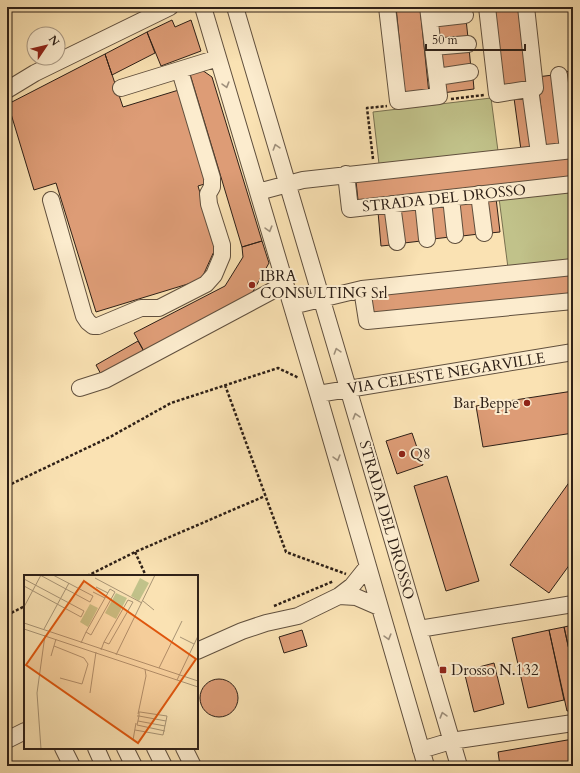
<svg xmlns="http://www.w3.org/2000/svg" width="580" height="773" font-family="Cardo,serif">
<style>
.green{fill:#c1c28a;stroke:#787150}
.building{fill:#dd9c76;stroke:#2e2017}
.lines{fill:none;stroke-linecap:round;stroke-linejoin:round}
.minor-casing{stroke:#61503e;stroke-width:18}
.path{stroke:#2e2017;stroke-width:2.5;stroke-dasharray:3 2;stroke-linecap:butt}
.minor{stroke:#fcecce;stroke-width:16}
.oneway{stroke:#9f907c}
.poi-dot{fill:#8f2418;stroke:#fcecce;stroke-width:1.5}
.labels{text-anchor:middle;stroke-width:4;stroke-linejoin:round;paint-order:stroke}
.street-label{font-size:15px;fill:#2e2017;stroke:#fcecce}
.poi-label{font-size:15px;fill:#2e2017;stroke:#fcecce;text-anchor:start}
.inset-road{fill:none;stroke:#a89475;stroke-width:1}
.view{fill:#df560d;fill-opacity:0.15;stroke:#df560d;stroke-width:2}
.inset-edge{fill:none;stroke:#2e2017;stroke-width:2}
</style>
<rect width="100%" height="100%" fill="#fae2b3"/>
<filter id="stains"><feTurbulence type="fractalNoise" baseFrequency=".005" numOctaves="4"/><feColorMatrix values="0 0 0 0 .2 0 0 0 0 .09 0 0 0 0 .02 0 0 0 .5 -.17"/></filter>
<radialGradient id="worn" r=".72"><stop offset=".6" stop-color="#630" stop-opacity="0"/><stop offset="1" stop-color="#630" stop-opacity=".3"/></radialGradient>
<path class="green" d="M491 98 498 151 379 164 373 112Z
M573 189V260L508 268 499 198Z"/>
<path class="building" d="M396 7H420L429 94 405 97Z
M432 7H466V10L433 13Z
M494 7H518L527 84 503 86Z
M466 19 468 38 436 42 433 23Z
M172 20 175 27 191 20 201 51 161 66 147 32Z
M147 32 155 53 112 75 105 54Z
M469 48 471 69 439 72 437 52Z
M105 54 123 107 182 89 211 182 198 186 216 247 201 280 96 312 56 183 34 190 8 104Z
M202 70 212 77 262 241 242 247 190 74Z
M573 71V145L563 72Z
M553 75 562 146 546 148 537 77Z
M473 78 474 89 442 93 441 82Z
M527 96 533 148 521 150 514 98Z
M573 157V178L358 200 356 181Z
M496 198 500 232 490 233 487 199Z
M475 200 479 234 462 236 458 202Z
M446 203 450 237 433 239 429 205Z
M417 207 421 241 404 243 400 209Z
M387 211 391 245 381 246 378 212Z
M262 241 269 263 247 302 146 355 134 333 225 286 243 257 242 247Z
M573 273V293L373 314 371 294Z
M138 341 146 355 103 378 96 365Z
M573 391V433L483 447 476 406Z
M412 433 423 465 397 474 386 441Z
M447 476 479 581 446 591 414 486Z
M573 477V560L549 593 510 565Z
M573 625V668L564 627Z
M564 627 573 668V710L567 711 549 630Z
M302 630 307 646 284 653 279 637Z
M549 630 564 700 528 708 512 638Z
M494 663 504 704 474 712 464 671Z
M200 698a19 19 0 1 1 38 0a19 19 0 1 1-38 0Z
M573 739V766H500L498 752Z
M10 761 12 766H7V762Z"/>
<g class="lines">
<defs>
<path id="minor" d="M203 7 318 394 426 766
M235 7 348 388 459 766
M387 7 398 101 439 96 428 7
M487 7 497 94 535 88 526 7
M430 19 465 15
M433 47 468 44
M559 75 568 150
M437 77 470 72
M121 88 218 58
M7 90 35 73 170 7
M531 96 539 153
M346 174 350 209 573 184
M258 192 303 180 573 150
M479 194 484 233
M451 198 455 235
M51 200 84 316 88 322 93 326H98L141 308H159L206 284 214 275 222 256V245L209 204 208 194 212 187V178L180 71
M423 201 427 239
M392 204 397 242
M362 289 367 321 573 301
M292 306 362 289 573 267
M80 388 105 380 285 284
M318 394 573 352
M339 596 356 597 379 607
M419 629 573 604
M197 651 242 631 266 623 298 616 339 596 352 586 368 566
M7 740 25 731
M63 748 72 766
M96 748 104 766
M125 748 134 766
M155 748 164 766
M184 748 193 766
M421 750 451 741 573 723"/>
</defs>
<use href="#minor" class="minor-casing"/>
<path class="path" d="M451 99 484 95
M373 159 367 108 387 106
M225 385 286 552 346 574
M7 486 110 437 171 403 278 368 299 378
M135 552 146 576
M87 576 135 552 265 496
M274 606 334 581
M7 615 25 606"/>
<use href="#minor" class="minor"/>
</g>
<defs><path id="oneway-chevron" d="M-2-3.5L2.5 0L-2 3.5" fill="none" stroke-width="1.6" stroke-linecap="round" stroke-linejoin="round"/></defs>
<g class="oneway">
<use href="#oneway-chevron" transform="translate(226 85) rotate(74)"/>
<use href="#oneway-chevron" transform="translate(276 147) rotate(-107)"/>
<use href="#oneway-chevron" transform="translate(269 229) rotate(74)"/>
<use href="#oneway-chevron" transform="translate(337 351) rotate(-107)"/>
<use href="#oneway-chevron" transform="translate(356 416) rotate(-106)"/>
<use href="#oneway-chevron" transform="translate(337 458) rotate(74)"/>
<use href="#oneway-chevron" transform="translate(388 637) rotate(74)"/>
<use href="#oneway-chevron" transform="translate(443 715) rotate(-106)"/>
</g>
<g class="poi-dot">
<circle cx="252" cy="285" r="4"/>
<circle cx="527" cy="403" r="4"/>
<circle cx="402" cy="454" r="4"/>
<rect x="439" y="666" width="8" height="8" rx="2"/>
</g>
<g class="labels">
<g class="street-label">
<text transform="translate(444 198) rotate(-6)" y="5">STRADA DEL DROSSO</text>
<text transform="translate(446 373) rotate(-9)" y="5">VIA CELESTE NEGARVILLE</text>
<text transform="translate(387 520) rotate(74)" y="5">STRADA DEL DROSSO</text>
</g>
<g class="poi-label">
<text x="260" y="281">IBRA<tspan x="260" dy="17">CONSULTING Srl</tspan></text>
<text x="519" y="408" text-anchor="end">Bar Beppe</text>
<text x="410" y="459">Q8</text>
<text x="451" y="675">Drosso N.132</text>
</g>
</g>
<g transform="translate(24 575)">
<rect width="174" height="174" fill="#fae2b3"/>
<path d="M116 3 125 8 115 26 107 21ZM92 18 103 23 92 44 81 38ZM66 29 74 33 64 52 56 47Z" fill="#c1c28a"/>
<path class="inset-road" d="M16 0 66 27 69 21 29 0M71 3 118 28M0 4 60 36 57 42 0 11M72 12 84 18M69 17 81 23M119 26 130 35M0 32 17 0M0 48 174 106M0 54 174 112M20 54 45 8M156 62 170 69M57 68 62 57 86 14 91 17 67 60 62 57M30 71 60 83 64 89 58 109 36 103M77 75 80 67 104 25 109 27 85 69 80 67M92 80 131 0M27 81 32 64M135 93 158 46M153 105 174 61M66 118 72 77M114 139 122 101 121 94M113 141H115L142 146 143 141 116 137H115V141L113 150 141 156M114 146 141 151M111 155 139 160 142 146M109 165 112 148M17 174 13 118 21 60"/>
<path class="view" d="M60 6 172 84 114 168 2 90Z"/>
<rect width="174" height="174" class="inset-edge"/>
</g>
<rect width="580" height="773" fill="none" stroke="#fae2b3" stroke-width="24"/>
<rect x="8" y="8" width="564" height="757" fill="none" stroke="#2e2017" stroke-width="2"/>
<rect x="12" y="12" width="556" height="749" fill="none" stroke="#2e2017"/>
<g transform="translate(46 46) rotate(55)"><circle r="19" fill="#fcecce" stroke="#aa9a85"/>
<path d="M0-3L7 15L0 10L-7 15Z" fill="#8f2418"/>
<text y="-6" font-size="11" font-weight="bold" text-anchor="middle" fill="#2e2017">N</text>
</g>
<path d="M426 44v6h99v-6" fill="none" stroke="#2e2017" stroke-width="2"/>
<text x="432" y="44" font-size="12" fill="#2e2017" stroke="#fcecce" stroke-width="3" paint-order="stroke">50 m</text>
<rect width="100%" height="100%" filter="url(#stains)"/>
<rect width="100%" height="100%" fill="url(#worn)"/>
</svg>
